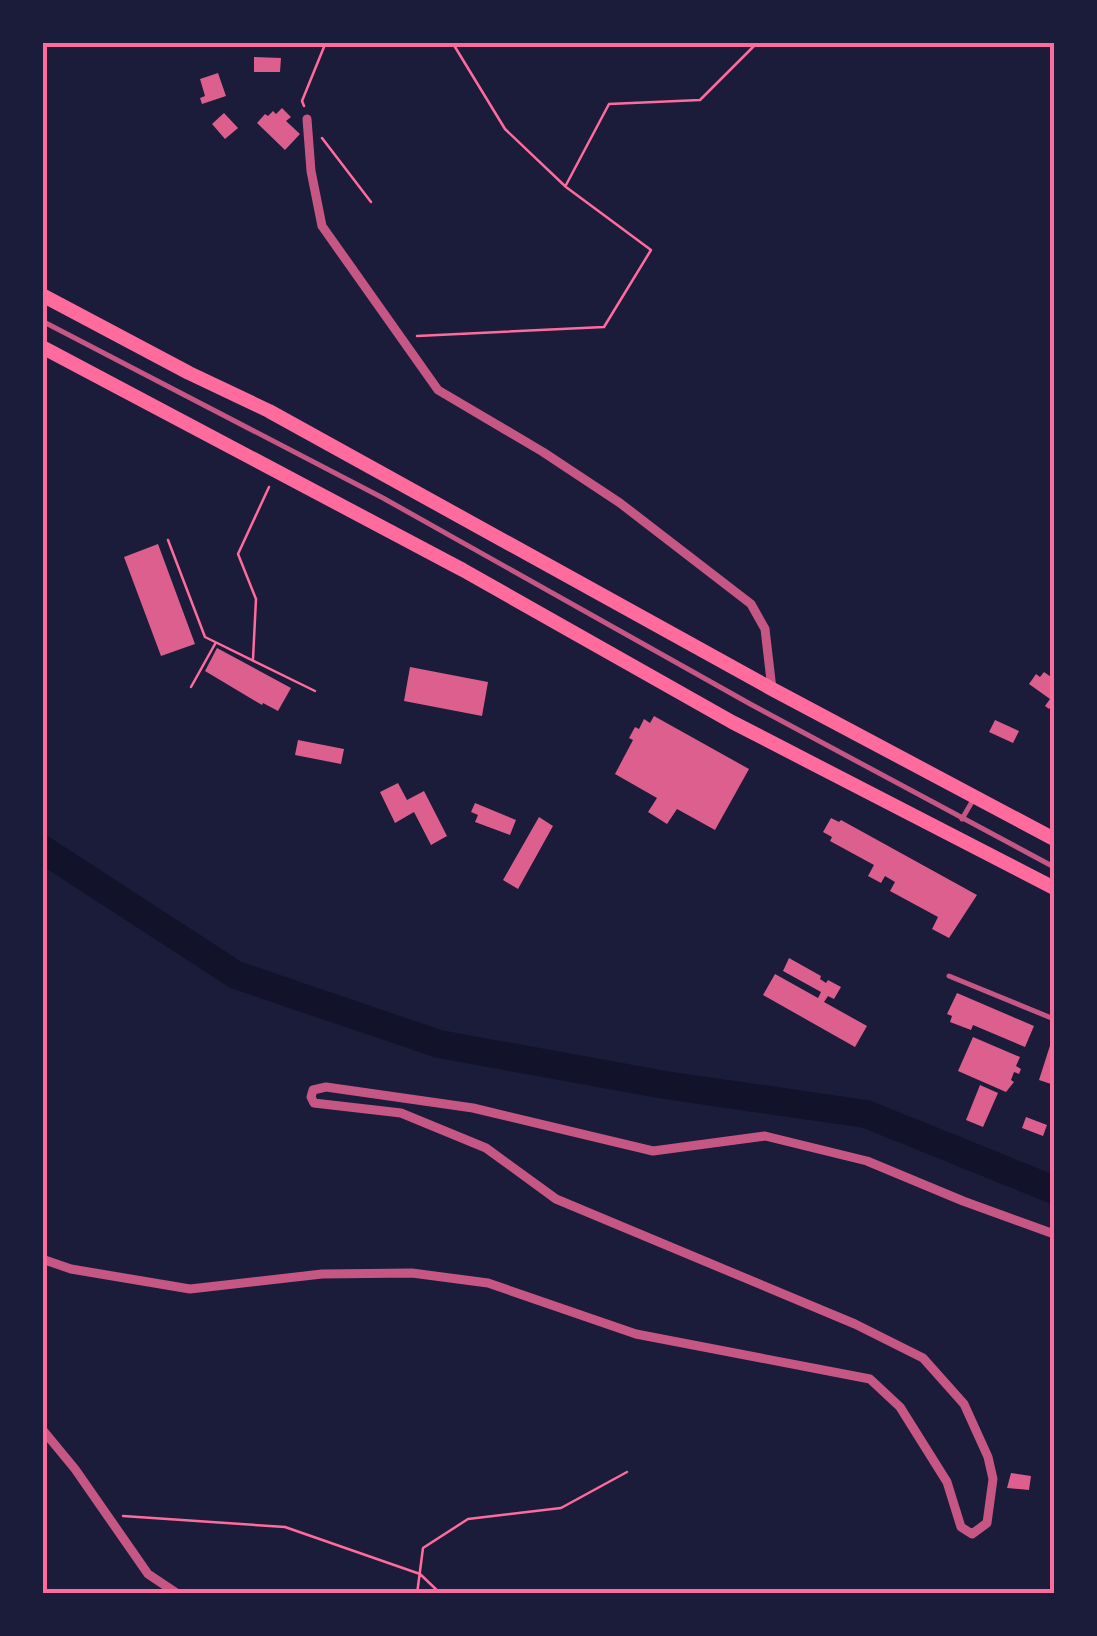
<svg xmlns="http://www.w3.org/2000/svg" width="1097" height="1636" font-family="Barlow,sans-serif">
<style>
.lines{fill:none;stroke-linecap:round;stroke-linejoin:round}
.river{stroke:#12122b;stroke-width:28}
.building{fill:#dd5f8e}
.path{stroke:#ff6b9d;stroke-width:2.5}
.service{stroke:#c65784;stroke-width:5}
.minor{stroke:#c65784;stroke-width:9}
.primary{stroke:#ff6b9d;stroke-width:14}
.neatline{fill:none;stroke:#ff6b9d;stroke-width:4}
</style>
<rect width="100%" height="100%" fill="#1b1b3a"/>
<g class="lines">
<path class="river" d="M42 849 236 975 439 1044 665 1085 866 1114 1054 1190"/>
</g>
<path class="building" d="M254 57 281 58 280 72H254Z
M218 73 226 96 202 104 200 98 205 96 200 79Z
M282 108 291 117 286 121 300 134 285 150 257 123 265 114 268 116 273 111 276 114Z
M224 113 238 128 225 139 212 124Z
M158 544 195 644 161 656 124 557Z
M217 648 291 688 278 711 263 703 262 705 205 671Z
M410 667 488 682 482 716 404 701Z
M1044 672 1054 679V702L1049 709 1045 706 1050 699 1029 684 1036 674 1040 677Z
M654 716 749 769 715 830 677 809 667 824 648 812 657 798 615 774 633 740 629 738 635 727 639 729 644 719 650 723Z
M995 720 1019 731 1013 743 989 732Z
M298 740 344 749 341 764 295 755Z
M398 783 407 800 424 791 447 836 431 845 414 812 395 823 380 792Z
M475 803 516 820 510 835 475 822 478 815 471 812Z
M539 817 553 826 518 889 503 880Z
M831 818 839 822 841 820 977 895 949 938 932 929 938 917 890 891 895 882 885 876 881 883 868 876 874 865 830 841 832 837 823 832Z
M789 958 821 976 820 979 826 983 828 980 841 987 834 999 828 996 824 1002 867 1026 855 1047 763 995 775 974 818 998 821 992 783 971Z
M957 993 1034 1026 1025 1047 973 1025 971 1030 950 1022 952 1016 947 1014Z
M1054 1033V1085L1039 1080Z
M973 1037 1020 1057 1016 1066 1021 1069 1019 1074 1014 1072 1011 1080 1014 1082 1006 1092 958 1071Z
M980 1085 998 1093 983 1127 966 1120Z
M1026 1117 1047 1125 1043 1136 1022 1128Z
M1011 1473 1031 1476 1029 1490 1007 1488Z"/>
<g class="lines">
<path class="path" d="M304 106 302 101 326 42
M322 138 371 202
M566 185 609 104 700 100 758 42
M417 336 604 327 651 250 566 187 505 129 452 42
M168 540 205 637 315 691
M253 659 256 599 238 554 269 487
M191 687 215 644
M123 1516 285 1527 420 1574 441 1594
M417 1594 423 1548 468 1519 561 1508 627 1472"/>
<path class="service" d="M42 321 383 498 752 705 1054 867
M962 819 973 800
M949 976 1054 1019"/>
<path class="minor" d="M307 119 311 171 322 226 438 390 543 452 620 503 751 604 765 629 772 689
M42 1259 71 1269 190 1289 322 1274 412 1273 488 1283 636 1334 870 1379 900 1407 947 1482 961 1527 972 1534 987 1523 993 1479 988 1457 964 1404 923 1358 855 1324 556 1199 486 1148 401 1113 314 1103 311 1097 313 1090 326 1087 473 1108 653 1151 765 1136 867 1161 963 1201 1054 1234
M42 1429 75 1469 148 1574 178 1594"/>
<path class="primary" d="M42 295 189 373 269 411 772 689 1054 839
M42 347 463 570 732 722 1054 888"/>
</g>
<rect width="1097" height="1636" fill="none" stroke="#1b1b3a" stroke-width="90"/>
<rect x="45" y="45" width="1007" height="1546" class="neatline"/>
</svg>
